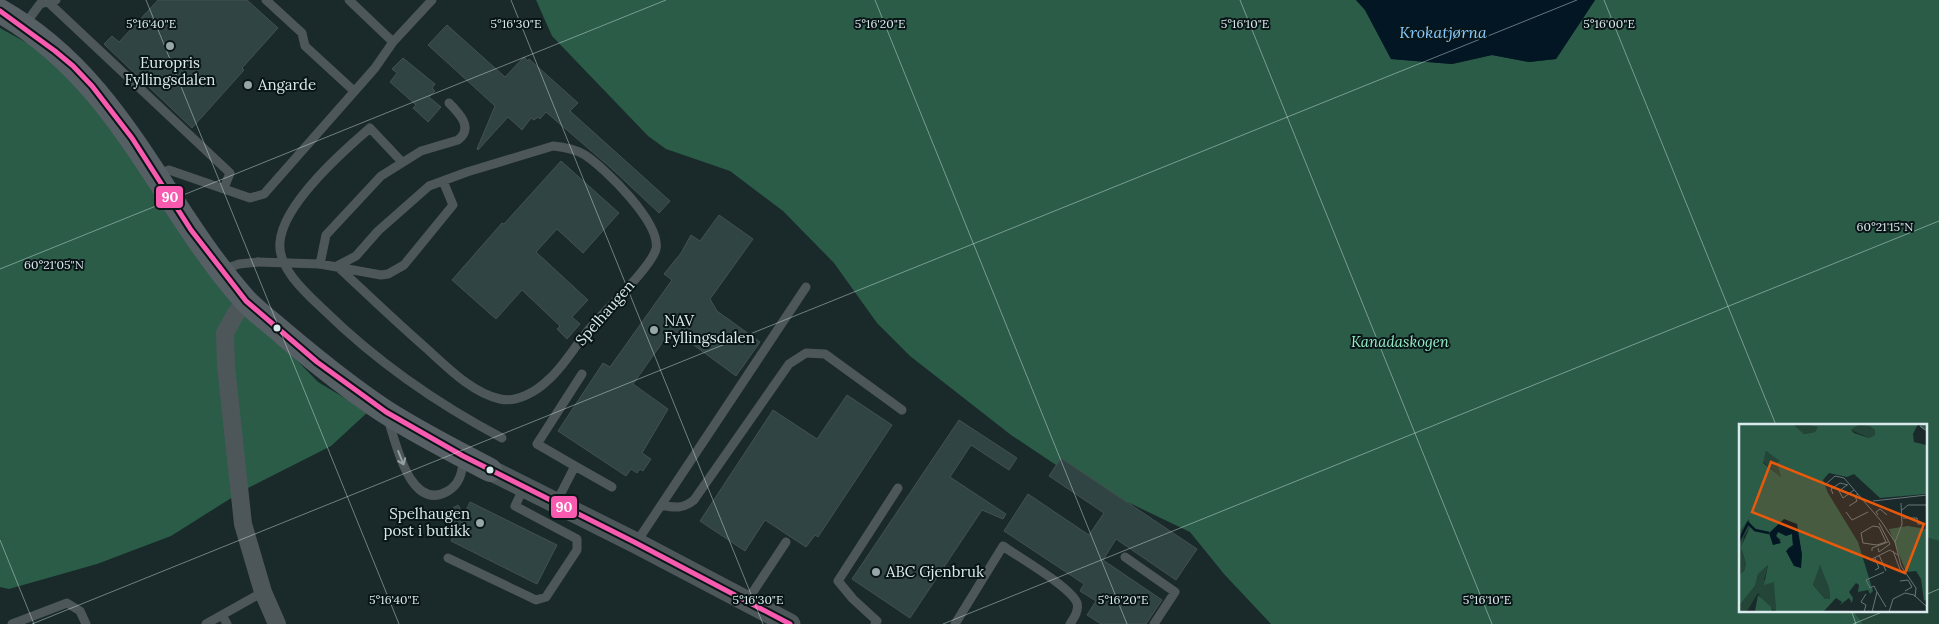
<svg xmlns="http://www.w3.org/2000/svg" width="1939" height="624" font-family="Lora,serif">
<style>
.green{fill:#244639}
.forest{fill:#2a5c48}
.water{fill:#031624}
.building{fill:#304443;stroke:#445150}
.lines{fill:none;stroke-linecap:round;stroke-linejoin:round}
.service{stroke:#4d575a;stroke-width:9}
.minor{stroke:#4d575a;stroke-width:18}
.tertiary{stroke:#4d575a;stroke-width:21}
.secondary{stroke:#566064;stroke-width:24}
.service-bridge{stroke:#4d575a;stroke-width:9}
.bus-1-casing{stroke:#091516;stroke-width:9}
.bus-1{stroke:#f75aaf;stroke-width:5}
.oneway{stroke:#94a0a3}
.ticks{fill:none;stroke:#daeaec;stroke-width:1;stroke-opacity:0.45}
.poi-dot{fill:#97a6a8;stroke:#091516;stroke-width:2}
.bus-dot{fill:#daeaec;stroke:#091516;stroke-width:2}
.labels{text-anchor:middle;stroke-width:4;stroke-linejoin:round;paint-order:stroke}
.poi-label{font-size:15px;fill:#daeaec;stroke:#091516;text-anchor:start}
.street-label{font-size:15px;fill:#daeaec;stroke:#091516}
.park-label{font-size:15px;font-style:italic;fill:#96ebc5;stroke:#091516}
.water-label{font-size:16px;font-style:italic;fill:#86cafd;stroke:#091516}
.inset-river{fill:none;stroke:#031624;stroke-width:2.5}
.inset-road{fill:none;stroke:#677678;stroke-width:1}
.view{fill:#e8590c;fill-opacity:0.15;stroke:#e8590c;stroke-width:2.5}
.inset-edge{fill:none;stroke:#daeaec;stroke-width:2.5}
.ticks-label{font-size:12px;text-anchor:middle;fill:#daeaec;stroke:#091516;stroke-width:4;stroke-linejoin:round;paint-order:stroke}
.line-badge{stroke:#091516;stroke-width:2}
.badge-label{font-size:14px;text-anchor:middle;font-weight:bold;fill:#fff}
</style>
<rect width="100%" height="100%" fill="#1a292a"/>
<path class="green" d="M1925 537 1939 541V624H1863L1853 610H1925Z"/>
<path class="forest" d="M536 0H1356L1365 10 1391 59 1452 64 1492 55 1529 62 1556 59 1595 0H1939V541L1925 537V425H1740V610H1853L1863 624H1271L1224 574 1190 532 1071 475 1011 435 910 356 877 323 834 263 783 211 730 171 666 149 648 136 552 36Z
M0 28 56 59 78 74 228 290 318 382 368 412 331 446 244 490 171 536 97 564 9 589 0 587Z"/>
<path class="water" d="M1356 0H1595L1556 59 1529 62 1492 55 1452 64 1391 59 1365 10Z"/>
<path class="building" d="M158 0H247L278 28 242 68 244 70 192 128 104 44 112 36 119 42Z
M447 25 505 77 524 57 528 61 529 59 578 103 570 111 670 201 659 213 610 167 546 112 540 119 538 117 534 120 531 118 522 130 508 117 478 150 477 149 495 106 428 45Z
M403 58 435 84 432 88 435 91 429 97 441 107 428 122 413 108 416 105 390 82 397 73 392 69Z
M561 161 619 213 583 253 557 229 536 252 588 300 572 317 580 324 567 339 557 329 560 326 522 290 496 319 452 280 502 223 504 224Z
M719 215 753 239 710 299 717 311 760 342 736 376 672 329 633 384 668 409 642 453 651 459 643 471 640 469 637 473 631 469 626 476 558 431 603 363 610 367 672 280 664 274 681 253 691 235 700 241Z
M847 395 892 425 818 537 815 535 806 547 765 520 745 551 700 521 773 410 817 439Z
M959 420 1017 458 1009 470 971 445 950 477 1006 514 1003 519 982 510 910 618 852 579Z
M1061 458 1197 549 1176 580 1116 539 1103 560 1162 600 1146 624H1101L1087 615 1096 601 1080 591 1084 584 1004 531 1028 494 1089 535 1104 513 1049 476Z
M470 502 557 545 537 584 451 541 457 528 448 511 458 505 464 515Z"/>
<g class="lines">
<path class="service" d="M266 0 302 33 305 46 354 91
M349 0 393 42
M48 2 230 173 224 188
M23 27 40 4 56 0
M553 146C564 147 575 149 585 155 606 169 661 223 656 249 651 268 601 314 586 333 573 349 563 367 548 380 537 391 517 403 500 399 472 393 447 367 426 348 396 322 367 294 337 266L356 256 378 231 429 186 467 172Z
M402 162 370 128C342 152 283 204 280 242 277 268 307 294 324 310 377 362 436 403 502 438
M156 175 169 170 250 198 264 194 375 68 393 42 432 0
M443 181 453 205 404 265 388 274 381 275 320 264 326 235 381 176 421 151 458 140C474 128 459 113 449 103
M222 270 239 264 258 262
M388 419C396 443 410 513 448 491 460 484 463 471 463 458
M575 466 612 487
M556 503 575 466 537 444 582 374
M662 505C675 508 683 509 694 500L789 364 806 353 825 354 902 410
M636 543 806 287
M1125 557 1175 592 1154 624
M448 558 536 600 546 597 577 550V539L515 506 524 487
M747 601 786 542
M222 615 227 624
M12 624 67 603 80 611 86 624
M206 624 263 592
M875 624 877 621 853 599 838 581 898 488
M955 624 1003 546C1018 557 1071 587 1077 603 1079 611 1074 618 1070 624"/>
<path class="minor" d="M246 301 236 313 225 333 226 366 243 524 263 592 277 624"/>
<path class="tertiary" d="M490 470 636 543 790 624"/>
<path class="secondary" d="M0 11C120 79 159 203 245 300 257 313 272 323 285 335 317 362 349 388 384 411 418 433 454 451 490 470"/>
<path class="service-bridge" d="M258 262 320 264"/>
<defs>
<path id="bus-1" d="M0 11 55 51 73 66 92 86 132 138 191 230 246 301 317 362 386 412 463 456 636 543 790 624"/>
</defs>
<use href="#bus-1" class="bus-1-casing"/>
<use href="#bus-1" class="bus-1"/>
</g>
<defs><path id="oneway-shaft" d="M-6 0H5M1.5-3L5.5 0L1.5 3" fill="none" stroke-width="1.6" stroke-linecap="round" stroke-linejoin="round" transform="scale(1.25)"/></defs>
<use class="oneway" href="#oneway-shaft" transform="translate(401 458) rotate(68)"/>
<path class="ticks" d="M146 0 399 624M511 0 763 624M875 0 1127 624M1240 0 1492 624M1604 0 1776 425M0 269 666 0M0 540 34 624M1925 595 1939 589M1851 610 1856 624M32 624 1577 0M943 624 1939 221M1853 624 1887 610"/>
<g class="poi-dot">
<circle cx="170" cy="46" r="5"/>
<circle cx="248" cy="85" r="5"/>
<circle cx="654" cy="330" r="5"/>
<circle cx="480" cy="523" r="5"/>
<circle cx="876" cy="572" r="5"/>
</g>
<g class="bus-dot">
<circle cx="277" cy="328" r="4.5"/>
<circle cx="490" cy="470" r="4.5"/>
</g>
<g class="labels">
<g class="poi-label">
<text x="170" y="68" text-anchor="middle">Europris<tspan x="170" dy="17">Fyllingsdalen</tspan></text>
<text x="258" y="90">Angarde</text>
<text x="664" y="326">NAV<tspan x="664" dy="17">Fyllingsdalen</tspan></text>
<text x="470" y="519" text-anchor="end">Spelhaugen<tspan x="470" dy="17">post i butikk</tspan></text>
<text x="886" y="577">ABC Gjenbruk</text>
</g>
<g class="street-label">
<text transform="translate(605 313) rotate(-49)" y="5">Spelhaugen</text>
</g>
<g class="park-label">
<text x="1400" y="347">Kanadaskogen</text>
</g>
<g class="water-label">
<text x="1443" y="38">Krokatjørna</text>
</g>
</g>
<g transform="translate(1739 424)">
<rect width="188" height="188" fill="#1a292a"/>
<path d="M54 0H70L80 2 76 8 65 10ZM120 1 130 2 136 6V11L130 14 112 6ZM27 27 42 37 39 43 42 53 24 38ZM10 95 11 103 5 112 3 127 7 140 5 147 0 151V109ZM81 140 90 164 91 175H86L74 161ZM29 141 25 156 36 157 37 187 28 183 19 169 8 187 0 188V182L16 162 19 150Z" fill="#244639"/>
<path d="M0 0H54L65 10 76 8 79 3 67 0H187V6L179 0 174 10 175 18 187 21V70L141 74 115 50 108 53 90 49 84 56 89 69 119 118 134 167 131 170 129 166 119 168 120 161 117 159 110 168 114 174 113 179 110 174 101 181 103 178 97 174 85 187H37L35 158 25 161 29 141 19 150 16 162 0 182V151L5 147 7 140 2 123 11 103 10 95 0 109ZM120 1 130 2 136 6V11L130 14 115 9 112 6ZM27 27 41 37 38 39 42 53 24 39ZM47 96 58 105 63 131 48 125 54 121 53 110 39 108 37 112 42 116 34 121 31 109ZM81 141 90 164 91 175H86L74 161ZM169 102 187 105 188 175 185 177 182 155 177 147 167 148 150 105ZM19 171 32 183 33 187H16Z" fill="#2a5c48" fill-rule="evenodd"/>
<path d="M45 95 58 100 63 131 62 144 55 142 47 127 54 121 53 110 47 112 39 108 37 112 42 119 34 121 30 109Z" fill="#031624"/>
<path class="inset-river" d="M0 117 9 99 16 106 30 109"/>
<path class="inset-road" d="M186 6 181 2 188 7M87 60 96 52 105 54 142 97M108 61 100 67 104 74 115 66M94 70 92 65 101 59 109 61M134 77 188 71M110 82 118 77 116 72 119 70M163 86 169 81H188M107 88 113 96 129 88M139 91 137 88 141 85 148 91M164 94H178L179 100H186M142 97 156 118 162 142 177 164 176 173M134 102 140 103 147 118 138 121 124 119 122 109ZM156 118 163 100 162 79M139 124 140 128 151 120 140 99M133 127V124L149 118M154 127 162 148M140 131 147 147M136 134 140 144 136 146M131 136 151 126 159 131M161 157 169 156 173 163 166 167M138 168 147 183M125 188 127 181 122 178 127 170M133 188 138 168 135 162 131 164 127 156 145 148M150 188 154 175 166 169 175 171 188 183"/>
<path class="view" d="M32 38 185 100 166 149 13 88Z"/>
<rect width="188" height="188" class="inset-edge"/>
</g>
<g class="ticks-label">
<text x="151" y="28">5°16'40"E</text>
<text x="880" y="28">5°16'20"E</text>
<text x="516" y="28">5°16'30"E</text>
<text x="1245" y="28">5°16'10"E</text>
<text x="1609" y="28">5°16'00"E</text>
<text x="1885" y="231">60°21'15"N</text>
<text x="54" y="269">60°21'05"N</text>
<text x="394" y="604">5°16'40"E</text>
<text x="758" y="604">5°16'30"E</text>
<text x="1123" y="604">5°16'20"E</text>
<text x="1487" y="604">5°16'10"E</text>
</g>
<g class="line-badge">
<rect x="155" y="185" width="29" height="24" rx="5" fill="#f75aaf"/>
<rect x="550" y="495" width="28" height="24" rx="5" fill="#f75aaf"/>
</g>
<g class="badge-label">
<text x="170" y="202">90</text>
<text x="564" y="512">90</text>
</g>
</svg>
